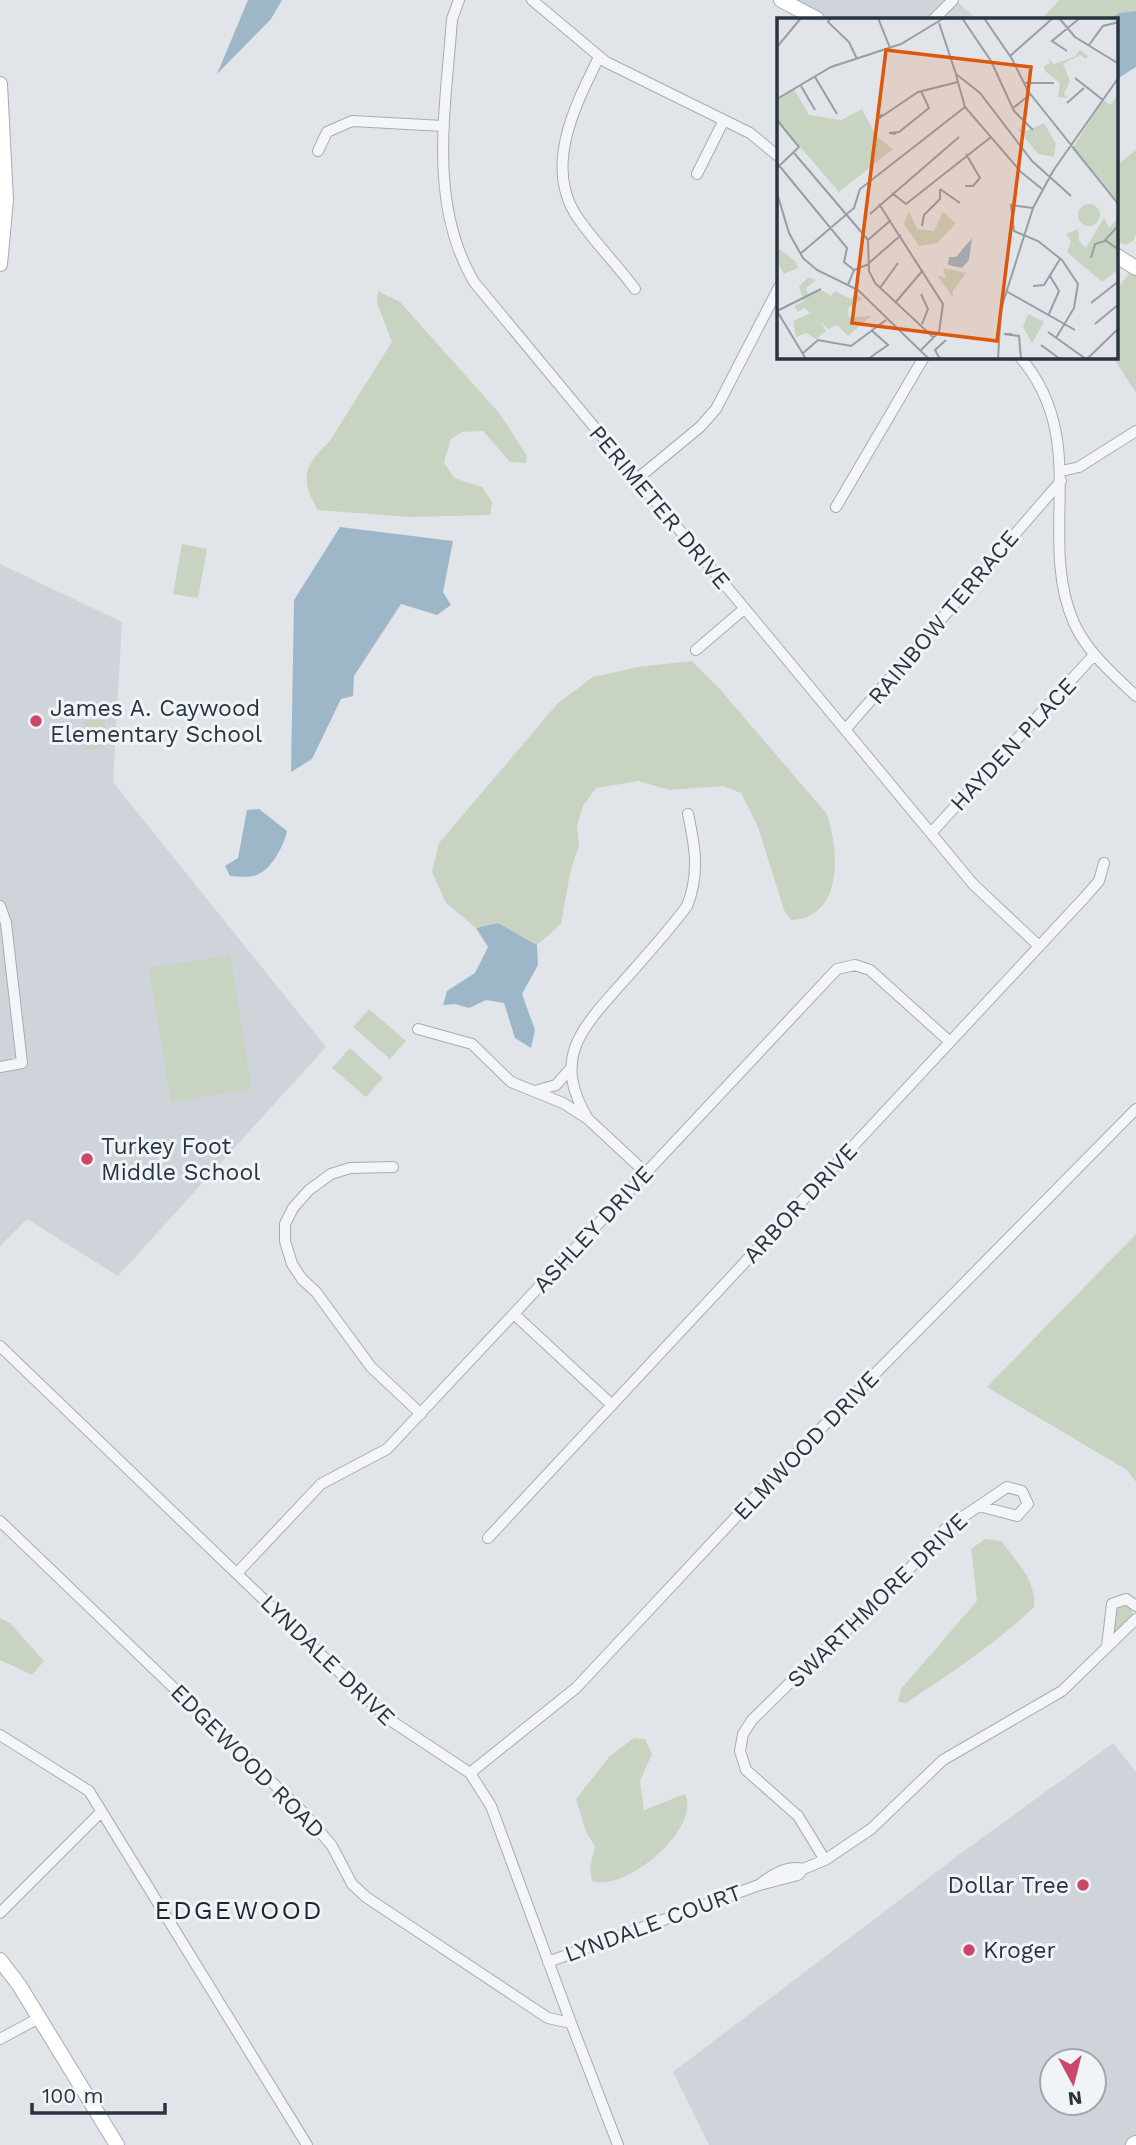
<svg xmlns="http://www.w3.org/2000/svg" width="1136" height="2145" font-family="'Work Sans',sans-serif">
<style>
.built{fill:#cfd4db;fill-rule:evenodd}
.green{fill:#c8d3c2}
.water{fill:#9db7c9}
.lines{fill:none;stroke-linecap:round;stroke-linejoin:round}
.street-casing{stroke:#a6acb3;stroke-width:12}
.secondary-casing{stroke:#a6acb3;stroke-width:16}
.primary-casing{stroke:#a0abb5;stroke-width:18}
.street{stroke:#f4f5f8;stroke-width:10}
.secondary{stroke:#fff;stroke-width:14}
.primary{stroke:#fff;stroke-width:16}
.poi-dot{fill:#cc486b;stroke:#f0f4f7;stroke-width:2.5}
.labels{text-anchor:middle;stroke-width:6;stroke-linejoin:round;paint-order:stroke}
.street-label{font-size:23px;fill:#293441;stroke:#f0f4f7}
.poi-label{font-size:23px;fill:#293441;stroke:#f0f4f7;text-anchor:start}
.quarter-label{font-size:26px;letter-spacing:2px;fill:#1c2531;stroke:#f0f4f7}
.inset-road{fill:none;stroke:#979ea6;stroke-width:2}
.view{fill:#de570f;fill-opacity:0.15;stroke:#de570f;stroke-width:3.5}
.inset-edge{fill:none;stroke:#293441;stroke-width:3.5}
</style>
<rect width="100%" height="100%" fill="#e1e5e9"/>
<path class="built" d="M781 0H945L949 3 955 0 977 19H817Z
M0 564 122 622 113 782 326 1047 118 1276 27 1219 0 1246Z
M1113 1743 1136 1772V2145H709L673 2072 964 1851ZM1052 2061H1094V2103H1052Z"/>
<path class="green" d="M1059 0H1136V11L1119 13 1109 19H1042Z
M1136 150V234L1134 240 1126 245 1117 242V165Z
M1134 267 1136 268V393L1113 357H1117V289Z
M378 291 400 302 500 414 527 456 526 463 510 462 483 431 462 432 451 439 444 462 454 478 482 487 492 502 490 515 409 517 318 510C300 480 303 466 329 442L392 342 377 303Z
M182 544 207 549 198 598 173 594Z
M692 661 718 687 827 814C839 850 844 918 791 920L784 910 758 827 741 793 723 786 669 790 639 781 596 788 583 806 577 826 579 845 570 873 561 924 537 945 498 923 476 928 446 903 432 872 439 843 558 703 593 677 638 667Z
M85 720H105L104 748 87 750 82 743Z
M230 955 252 1089 171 1102 149 968Z
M369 1009 406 1041 390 1059 353 1027Z
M350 1048 383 1078 366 1097 332 1068Z
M1136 1234V1482L1127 1470 987 1387Z
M985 1539 1001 1541C1016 1561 1037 1581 1034 1607 996 1644 950 1673 906 1703L898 1702 901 1689 977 1601 971 1549Z
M1126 1603 1134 1615 1112 1641 1115 1608Z
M0 1618 10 1623 44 1661 32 1675 0 1660Z
M634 1738 645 1739 652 1754 640 1781 644 1810 685 1794C702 1828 626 1893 592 1881L590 1868 595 1846 586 1832 576 1799 610 1756Z"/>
<path class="water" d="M248 0H282L271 19 217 74Z
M1136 11V67L1117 79V19H1109L1119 13Z
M340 527 453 541 443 592 451 605 437 615 401 604 354 676 353 696 341 699 312 759 291 772 294 600Z
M259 809 287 831C284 846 270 873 253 876 246 878 237 876 230 876L225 866 238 858 247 810Z
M498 923 537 945 538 965 522 994 535 1030 531 1048 515 1038 504 1003 486 1000 469 1008 455 1004 443 1005 447 991 475 973 488 947 476 928Z"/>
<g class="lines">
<defs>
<path id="street" d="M459 0 452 19C446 107 427 202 474 282L973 884 1039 946
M532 0 606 62 750 133 779 157
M934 19 953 0
M599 57C577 102 545 162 574 212 591 239 616 263 635 289
M318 151 327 132 352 121 444 126
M697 174 724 120
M1020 357C1092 441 1036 536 1074 623 1087 652 1113 674 1136 696
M1062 471 1079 467 1136 431
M637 479 700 427 716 409 779 287
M836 507 924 357
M696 650 744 609
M845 730 1061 481
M931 833 1094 655
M0 906 6 923 22 1063 0 1067
M418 1029 472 1044 511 1082 563 1103 588 1119 646 1173
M535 1091 556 1085 571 1068
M588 1119C552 1059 580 1030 621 984 644 958 667 933 687 906 700 874 695 846 688 814
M393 1167 350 1168 331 1174 309 1190 293 1208 285 1224V1241L292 1264 302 1279 316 1292 371 1367 421 1414
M514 1314 612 1405
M0 1346 387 1718 470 1773 491 1806 571 2023
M0 1521 305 1814 332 1846 352 1884 366 1897 548 2018 571 2023 618 2145
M488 1538 1085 897 1099 881 1104 863
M237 1573 321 1484 387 1449 837 969 855 965 870 970 950 1042
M1107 1646 1112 1604 1126 1599 1136 1606
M0 1735 89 1791 307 2145
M470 1773 576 1688 778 1472 1136 1109
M825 1860 798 1816 746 1770 740 1751 743 1734 752 1720 813 1660 885 1596 946 1528 979 1506 1017 1516 1028 1504 1022 1491 1007 1487 979 1506
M759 1885C771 1875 787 1865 803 1869
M0 1913 101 1812
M548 1962 759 1885 798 1875 803 1869 825 1860 871 1829 943 1760 1062 1691 1136 1619
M0 2039 39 2018"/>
<path id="secondary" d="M781 0 817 19
M0 84 6 200 0 264
M1117 256 1136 268
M0 1960 19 1985 117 2145"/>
<path id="primary" d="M1134 2145 1136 2144"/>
</defs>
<use href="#street" class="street-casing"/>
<use href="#secondary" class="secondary-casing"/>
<use href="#primary" class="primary-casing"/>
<use href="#street" class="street"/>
<use href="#secondary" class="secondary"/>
<use href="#primary" class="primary"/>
</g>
<g class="poi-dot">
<circle cx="36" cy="721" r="7"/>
<circle cx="87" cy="1159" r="7"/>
<circle cx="1083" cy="1885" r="7"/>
<circle cx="969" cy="1950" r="7"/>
</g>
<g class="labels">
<g class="street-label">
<text transform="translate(660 507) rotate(50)" y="8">PERIMETER DRIVE</text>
<text transform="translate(943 617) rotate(-50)" y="8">RAINBOW TERRACE</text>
<text transform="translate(1013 744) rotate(-47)" y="8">HAYDEN PLACE</text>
<text transform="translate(800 1203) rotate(-47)" y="8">ARBOR DRIVE</text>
<text transform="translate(593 1229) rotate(-47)" y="8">ASHLEY DRIVE</text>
<text transform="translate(806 1445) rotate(-46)" y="8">ELMWOOD DRIVE</text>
<text transform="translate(877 1600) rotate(-44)" y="8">SWARTHMORE DRIVE</text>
<text transform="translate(328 1660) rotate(44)" y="8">LYNDALE DRIVE</text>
<text transform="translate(248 1761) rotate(45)" y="8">EDGEWOOD ROAD</text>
<text transform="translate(653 1923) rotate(-20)" y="8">LYNDALE COURT</text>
</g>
<g class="poi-label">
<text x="50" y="716">James A. Caywood<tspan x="50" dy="26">Elementary School</tspan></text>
<text x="101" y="1154">Turkey Foot<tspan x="101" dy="26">Middle School</tspan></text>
<text x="1069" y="1893" text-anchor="end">Dollar Tree</text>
<text x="983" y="1958">Kroger</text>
</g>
<g class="quarter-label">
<text x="239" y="1919">EDGEWOOD</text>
</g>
</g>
<g transform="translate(777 18)">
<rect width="341" height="341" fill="#e1e5e9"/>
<path d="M303 32 311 38 309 41 303 37 286 46 293 63 287 76 291 80 281 79 283 65 268 53 267 48 273 45 270 39 277 46 297 39ZM17 71 32 97 64 102 85 91 99 118 116 131 62 174 0 102V81ZM341 75V187L295 131 326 82 334 87ZM267 105 279 126 277 139 261 136 240 110 249 113ZM301 197a11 11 0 1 1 22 0a11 11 0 1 1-22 0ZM132 193 140 211 157 213 166 194 179 205 160 225 142 228 127 206ZM327 199 332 210 341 200V251L325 264 290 234 294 224 289 216 301 211 302 223 309 230ZM0 229 19 244 21 250 7 256 0 244ZM166 250 189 255 176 273V280L160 257 169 260ZM31 259 39 262 29 270 31 277 45 272 54 278 58 273 74 281 79 275 85 281 71 290 72 299 94 298 71 318 60 307 51 311 43 303 49 313 39 321 29 315 19 319 16 303 33 295 28 290 21 294 17 288 27 283 22 269ZM251 296 267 304 255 325 246 309Z" fill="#c8d3c2"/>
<path d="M195 220 192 242 185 250 171 247 172 239H179Z" fill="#9db7c9"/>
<path class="inset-road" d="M54 0 51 4 72 24 80 41M101 0 113 30M185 0 214 43 237 93 256 112M207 0 235 41 251 73 342 187M282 0 298 19 342 46M162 5 179 56 203 75 255 143 294 178M312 27 326 8 342 4M0 29 24 0M290 33 275 23 303 0M233 38 276 0M179 57 188 89 244 154 265 171M38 59 60 96M298 60 326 82M247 65H277M24 68 38 92M0 81 54 49 124 26 167 0M290 85 307 70M236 90 254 76M105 96 101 101 141 74 181 64M0 102 22 129 0 150M119 116 112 115 122 114 152 90 144 73M17 135 91 222 92 253 98 265 157 320M0 145 70 230 67 244 77 252M188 168H196L203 160 189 136M163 171 183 185M0 175 12 215 26 240 40 252 81 272 152 341M115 175 129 186 214 119M102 186 166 286 162 314 144 332M256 190 234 187 237 213 261 223 285 242 301 266 297 290 279 320M93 196 182 119M342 207 328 222 342 232M145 208 147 197 163 181V171M91 222 114 202M23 236 77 190 83 171 188 89M314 240 318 226 328 223M92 245 124 217M71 267 77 252 92 246M256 268 267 267 283 241M103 270 121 245M229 273 298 312M144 276 151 291 145 306M118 285 146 252M314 285 342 263M0 293 29 341M0 293 44 271M272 296 282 273 273 258M318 306 342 286M271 314 309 341M235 316H227L242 318 244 341M264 327 283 341M25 336 41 322 74 328 109 302M91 341 111 327 94 312M163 341 158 332 169 322M221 341 224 291 256 190 276 153 342 59M310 341 342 310"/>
<path class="view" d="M109 32 254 49 220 323 75 305Z"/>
<rect width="341" height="341" class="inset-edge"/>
</g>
<g transform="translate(1073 2082) rotate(173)"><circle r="33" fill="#f0f4f7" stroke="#a0a7ae" stroke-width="2"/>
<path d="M0-5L12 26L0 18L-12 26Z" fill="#cc486b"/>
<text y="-10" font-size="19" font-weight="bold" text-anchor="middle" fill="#293441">N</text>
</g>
<path d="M32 2103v10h133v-10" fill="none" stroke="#293441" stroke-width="3.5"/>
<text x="42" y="2103" font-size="21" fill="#293441" stroke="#f0f4f7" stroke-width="5" paint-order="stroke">100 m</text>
</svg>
